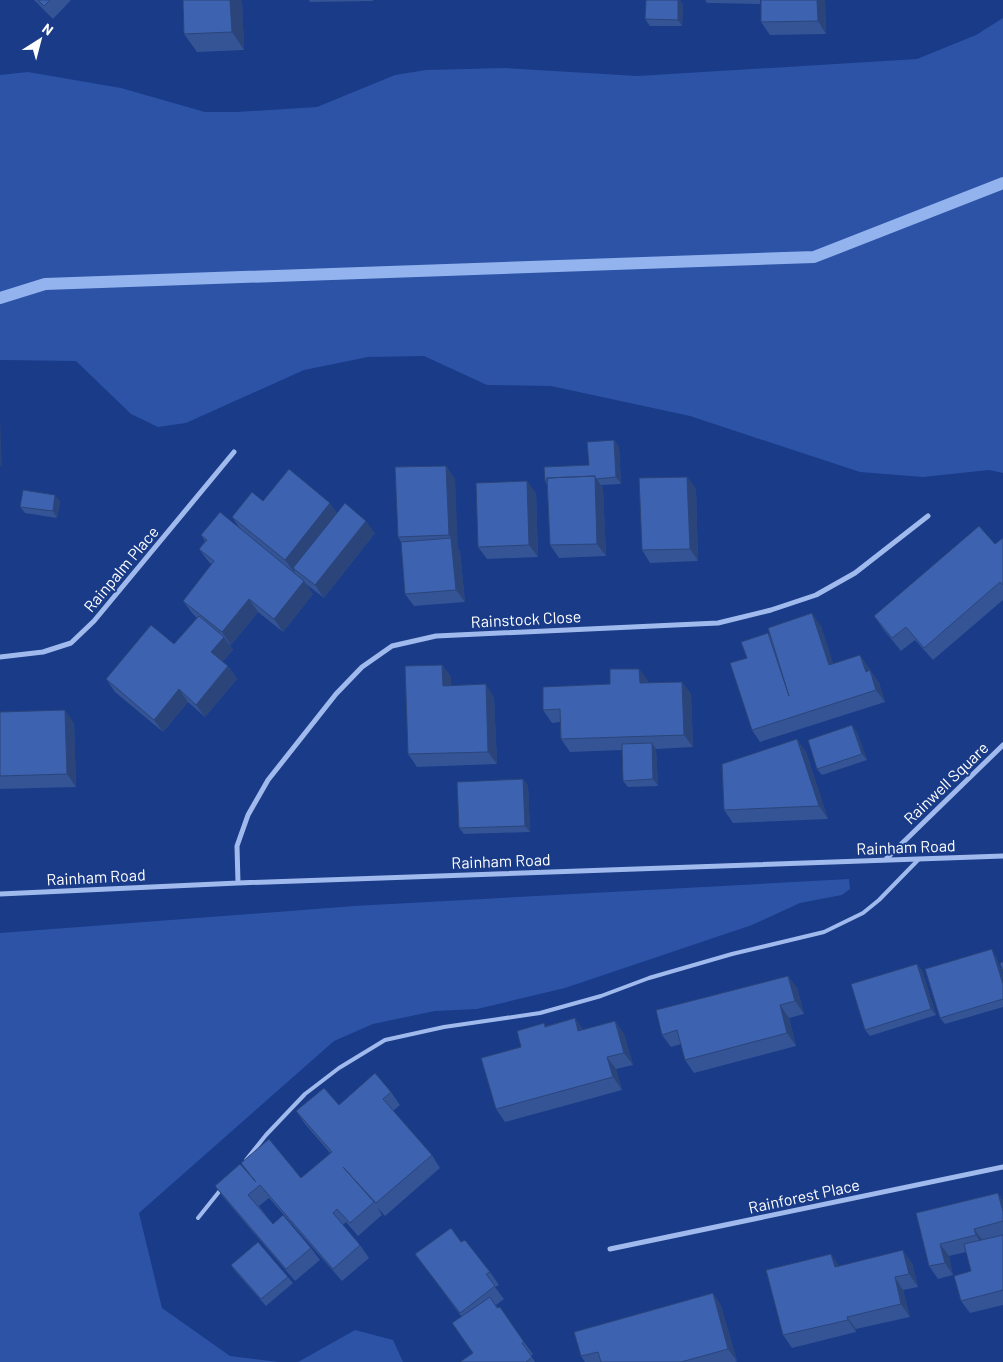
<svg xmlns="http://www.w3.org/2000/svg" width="1003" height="1362" font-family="Barlow,sans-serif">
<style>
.green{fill:#2c53a6}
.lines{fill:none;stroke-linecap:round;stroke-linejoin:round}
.stream{stroke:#93b3ef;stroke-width:12}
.service{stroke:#a1baed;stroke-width:4}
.minor{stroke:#a1baed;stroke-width:5}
.wall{fill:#345496}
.shaded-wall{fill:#2b457a}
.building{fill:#3d62af;stroke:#2b457a}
.labels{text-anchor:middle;stroke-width:4;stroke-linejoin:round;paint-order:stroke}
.street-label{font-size:16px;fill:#fff;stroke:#193b88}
</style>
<rect width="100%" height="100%" fill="#193b88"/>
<path class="green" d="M1003 18V473L989 470 923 477 860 472 690 416 551 386 487 385 424 356 368 357 304 370 186 423 158 427 131 414 76 361 0 360V75L28 72 121 88 205 112H236L317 107 395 75 426 70 505 68 637 76 917 59 976 35Z
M849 879 850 889 842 895 800 903 752 925 565 988 477 1009 435 1011 373 1024 334 1041 139 1213 162 1308 230 1356 279 1362H0V933L354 906Z
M355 1330 393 1340 403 1362H298Z"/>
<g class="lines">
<path class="stream" d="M0 298 45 284 814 257 1003 183"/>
<path class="service" d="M246 1160 266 1135 305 1094 339 1068 385 1040 444 1027 540 1013 601 996 649 978 732 954 824 932 863 913 879 900 919 859
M198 1218 222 1188"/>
<path class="minor" d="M0 657 43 652 71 643 94 621 234 452
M885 860 1003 745
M238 883 237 846 248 815 268 780 336 694 362 667 392 646 436 636 718 623 771 610 816 595 855 573 928 516
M0 894 238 883 1003 856
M610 1249 1003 1167"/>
</g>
<path class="wall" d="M34 0H71L53 19Z
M183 0H242L244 50 197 52 184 34Z
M309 0H373V1L310 2Z
M646 0H680L683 5 682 26H650L645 19Z
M705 0H760V4L707 3Z
M825 0 826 34 770 35 761 22Z
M614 440 619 447 621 484 601 485 603 489 606 556 559 558 550 545 547 485 545 481 589 465Z
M446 466 455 479 457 548 460 551 465 602 414 606 405 594 401 542 398 537Z
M687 477 696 489 698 561 650 563 642 550Z
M536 493 538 557 487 559 478 547Z
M60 501 57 518 25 513 20 507Z
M263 501 337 513 375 533 324 598 306 584 313 594 283 632 258 612 231 645 228 642 233 650 222 662 228 666 237 679 205 717 188 702 163 732 115 692 106 679 174 644 197 618 192 613 183 601 212 565 208 561 199 549 205 541 201 535 241 530 232 517Z
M1003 538V600L933 660 915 640 901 651 883 629 874 616 995 544Z
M821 626 833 664 860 655 879 683 885 702 760 742 752 730 768 633 771 636Z
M442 665 451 677V686L494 697 497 764 417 767 408 754Z
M639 669 648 681V683L682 682 691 694 693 747 656 749 658 786 628 787 623 781 622 750 570 752 561 739 560 722 552 723 543 710 610 684Z
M0 712 74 723 76 787 0 789Z
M857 732 867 760 822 775 817 769Z
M797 739 806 752 828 819 733 823 724 810Z
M523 779 528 786 530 832 464 834 459 828Z
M996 956 1003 976V1007L945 1024 940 1018Z
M922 970 936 1015 870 1036 865 1030Z
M788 976 797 988 804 1014 789 1018 796 1046 694 1073 685 1060 681 1044 671 1047 662 1035Z
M575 1018 583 1030 615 1021 624 1034 633 1065 616 1069 622 1090 505 1122 496 1109 521 1047 544 1023 546 1026Z
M391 1092 400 1105 393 1111 432 1155 440 1168 385 1216 377 1207 382 1215 358 1236 346 1222 343 1225 360 1245 369 1258 342 1281 269 1198 259 1206 273 1224 311 1248 320 1260 295 1281 224 1198 215 1186 248 1172 241 1163 301 1178 330 1153 305 1124 296 1111 339 1105Z
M1003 1200V1305L970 1313 961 1301 971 1271 966 1252 949 1256 953 1275 938 1279 929 1266 916 1213Z
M461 1242 490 1272 499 1285 495 1287 504 1299 496 1305 524 1342 533 1354 531 1356 535 1362H460L473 1353 461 1316 415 1254Z
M912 1263 918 1287 903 1290 910 1317 856 1329V1332L792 1348 783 1335 839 1266Z
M231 1265 288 1277 293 1283 266 1306 235 1271Z
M713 1293 721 1306 737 1361 735 1362H585L581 1356Z"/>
<path class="shaded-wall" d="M230 0H242L244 50 232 32Z
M678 0H680L683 5 682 26 678 20Z
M817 0H825L826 34 818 21Z
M0 416 2 468 0 465Z
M614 440 619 447 621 484 616 477Z
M446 466 455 479 458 548 449 535Z
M595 476 603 489 606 556 597 544Z
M687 477 696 489 698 561 690 549Z
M527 481 536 493 538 557 529 545Z
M55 495 60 501 57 518 53 511Z
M330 503 339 516 293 568 295 571 294 572 285 560Z
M366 521 375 533 324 598 315 585Z
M451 538 460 551 465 602 456 590Z
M304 581 313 594 283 632 274 619Z
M249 599 258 612 231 645 222 632Z
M812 613 821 626 838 678 829 665Z
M224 637 233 650 220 665 211 652Z
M860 655 869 668 874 684 870 670 879 683 885 702 876 690 866 672Z
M442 665 451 677 452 698 443 686Z
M228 666 237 679 205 717 196 705Z
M639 669 648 681 649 696 640 683Z
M682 682 691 694 693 747 684 735Z
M486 684 494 697 497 764 488 752Z
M179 689 188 702 163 732 154 720Z
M65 710 74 723 76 787 67 774Z
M852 725 857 732 867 760 862 754Z
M797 739 806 752 828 819 819 806Z
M652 743 656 749 658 786 653 779Z
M523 779 528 786 530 832 525 826Z
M992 949 996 956 1003 976V984Z
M917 964 922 970 936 1015 931 1009Z
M788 976 797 988 804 1014 795 1001Z
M780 1005 789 1018 796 1046 787 1033Z
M575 1018 583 1031H578Z
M615 1021 624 1034 633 1065 624 1053Z
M607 1057 616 1069 622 1090 613 1077Z
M998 1193 1003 1200V1212Z
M974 1229 983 1241 985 1248 976 1235Z
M940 1244 949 1256 953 1275 945 1263Z
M903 1250 912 1263 918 1287 909 1274Z
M831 1254 840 1267H835Z
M895 1277 903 1290 910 1317 901 1304Z
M713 1293 721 1306 737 1361 728 1349Z
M847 1317 856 1329V1332L848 1320Z"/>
<path class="building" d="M38 0H50L44 6Z
M183 0H230L232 32 184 34Z
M646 0H678V20L645 19Z
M761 0H817L818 21 761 22Z
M614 440 616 477 596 479 595 476 547 478V481H545L544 467 589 465 587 442Z
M446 466 449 535 398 537 395 467Z
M289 469 330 503 285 560 232 517 252 492 263 501Z
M595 476 597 544 550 545 547 478Z
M687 477 690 549 642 550 639 478Z
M527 481 529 545 478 547 476 483Z
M23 490 55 495 53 511 20 507Z
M345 503 366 521 315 585 293 568Z
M220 512 304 581 274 619 249 599 222 632 183 601 214 561 199 549 207 540 201 535Z
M979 526 995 544 1003 538V585L1000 582 924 648 906 627 892 638 874 616Z
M451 538 456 590 405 594 401 542Z
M812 613 829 665 860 655 866 672 870 670 876 690 752 730 730 663 747 658 741 642 768 633 789 696 768 628Z
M199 616 224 637 211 652 228 666 196 705 179 689 154 720 106 679 151 625 174 644Z
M442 665 443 686 486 684 488 752 408 754 405 666Z
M610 669H639L640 683 682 682 684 735 561 739 560 709 543 710V687L610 684Z
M65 710 67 774 0 776V712Z
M852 725 862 754 817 769 808 740Z
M797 739 819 806 724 810 722 764Z
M652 743 653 779 623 781 622 744Z
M523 779 525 826 459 828 457 782Z
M992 949 1003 984V999L940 1018 925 969Z
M1003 962V972L1000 963Z
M917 964 931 1009 865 1030 851 984Z
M788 976 795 1001 780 1005 787 1033 685 1060 677 1030 662 1035 656 1010Z
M575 1018 578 1031 615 1021 624 1053 607 1057 613 1077 496 1109 481 1058 521 1047 517 1031 544 1023 545 1027Z
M375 1073 391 1092 383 1099 432 1155 376 1203 343 1167 374 1202 350 1223 337 1209 333 1213 360 1245 333 1269 260 1185 248 1195 273 1224 283 1215 311 1248 286 1269 215 1186 240 1164 256 1182 241 1163 269 1139 301 1178 332 1152 296 1111 324 1088 339 1105Z
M998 1193 1003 1212V1221L974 1229 976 1235 940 1244 945 1263 929 1266 916 1213Z
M451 1228 461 1242 465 1240 490 1272 486 1274 495 1286 460 1313 415 1254Z
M1003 1235V1290L961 1301 954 1276 971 1271 964 1244Z
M258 1242 288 1277 261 1299 231 1265Z
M903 1250 909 1274 895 1277 901 1304 847 1317 848 1320 783 1335 766 1270 831 1254 835 1267Z
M713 1293 728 1349 681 1362H601L598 1352 581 1356 574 1332Z
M490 1297 497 1308 500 1307 524 1342 522 1343 532 1357 526 1362H460L473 1353 452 1323Z"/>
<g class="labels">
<g class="street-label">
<text transform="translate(121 569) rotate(-50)" y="6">Rainpalm Place</text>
<text transform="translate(526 619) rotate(-3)" y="6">Rainstock Close</text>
<text transform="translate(946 783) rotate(-44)" y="6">Rainwell Square</text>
<text transform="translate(906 847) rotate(-2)" y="6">Rainham Road</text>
<text transform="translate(501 861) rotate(-2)" y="6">Rainham Road</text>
<text transform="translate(96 877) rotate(-3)" y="6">Rainham Road</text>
<text transform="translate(804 1196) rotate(-12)" y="6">Rainforest Place</text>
</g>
</g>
<g transform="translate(40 40) rotate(36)" stroke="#193b88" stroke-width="4" paint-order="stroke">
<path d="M0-4L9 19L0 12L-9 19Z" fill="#ffffff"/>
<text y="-8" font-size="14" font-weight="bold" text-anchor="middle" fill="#ffffff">N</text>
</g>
</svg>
